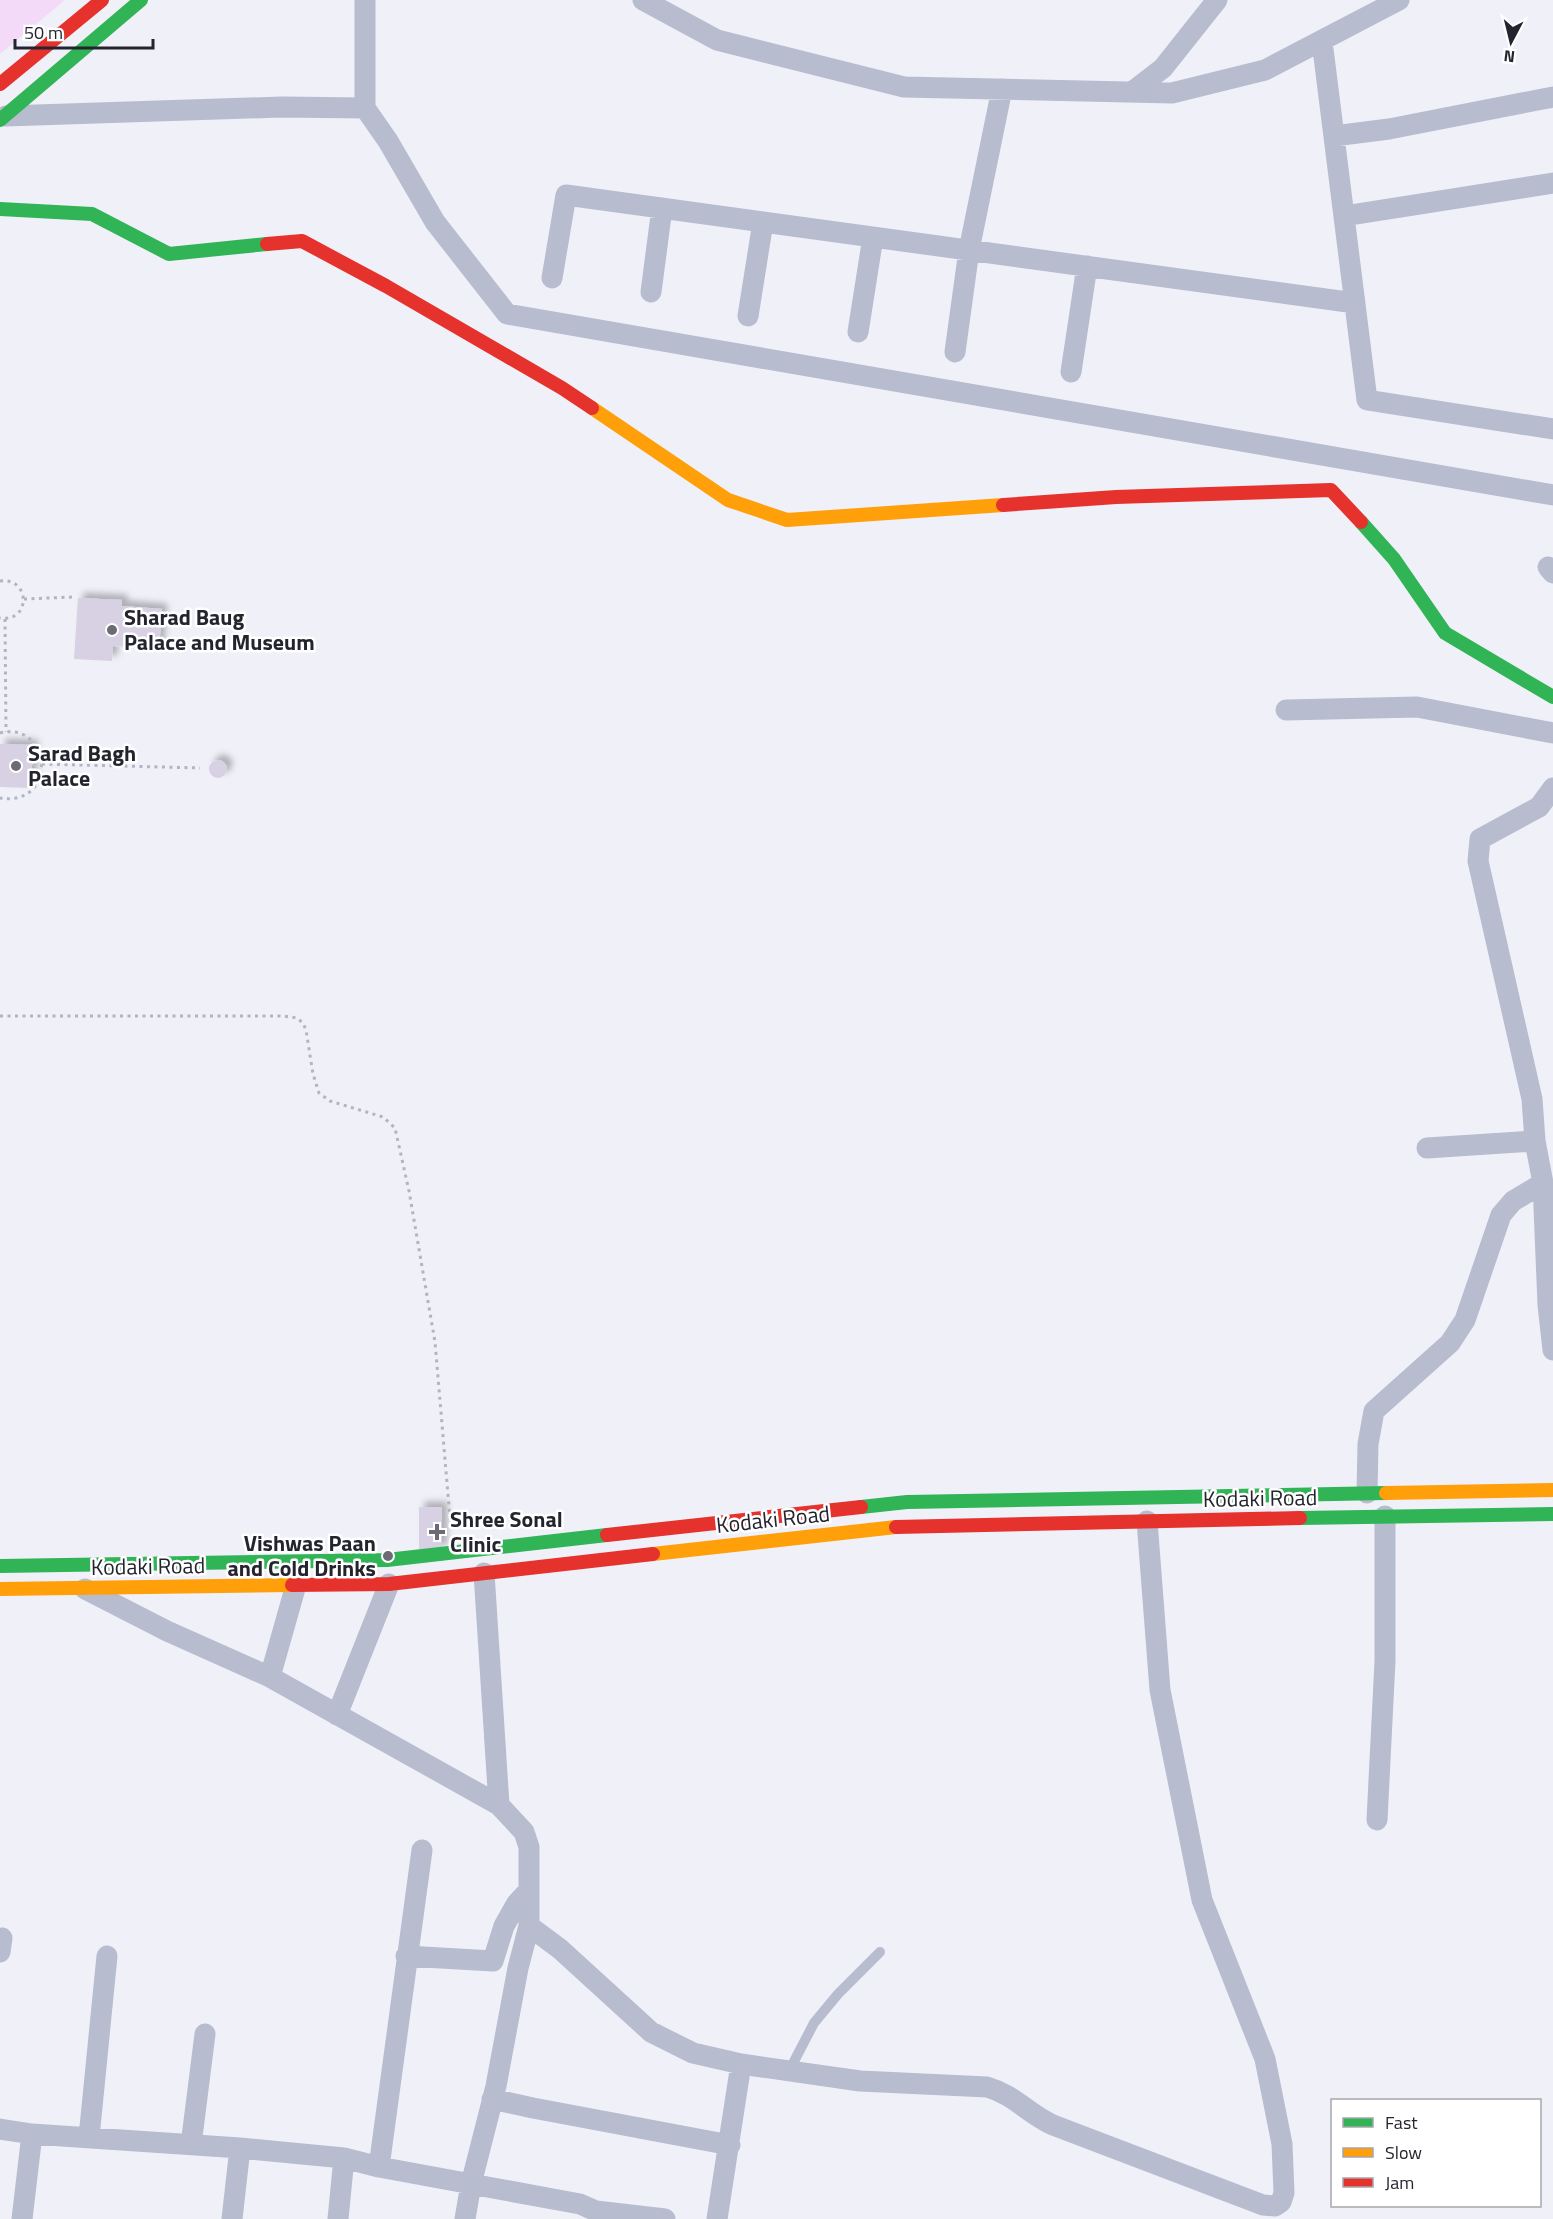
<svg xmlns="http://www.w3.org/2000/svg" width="1553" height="2219" font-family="'Titillium Web',sans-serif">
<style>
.green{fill:#f3daf8}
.building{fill:#d8d1e4;filter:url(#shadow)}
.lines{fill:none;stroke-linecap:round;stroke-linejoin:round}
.path{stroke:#b1b4c1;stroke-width:3;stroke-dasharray:3 4.5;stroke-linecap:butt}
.lane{stroke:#b7bdce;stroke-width:10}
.street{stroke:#b7bdce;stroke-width:21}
.fast{stroke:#30b455;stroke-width:14}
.slow{stroke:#ff9f0a;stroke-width:14}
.jam{stroke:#e5322d;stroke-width:14}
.poi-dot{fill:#6b6b75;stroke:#fff;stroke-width:2}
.labels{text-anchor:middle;stroke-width:5;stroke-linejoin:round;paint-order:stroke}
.poi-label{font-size:22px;font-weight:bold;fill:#24242e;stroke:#fff;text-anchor:start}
.street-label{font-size:22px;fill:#24242e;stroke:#fff}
</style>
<defs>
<filter id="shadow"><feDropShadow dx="5.5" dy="-5.5" stdDeviation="3" flood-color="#0004"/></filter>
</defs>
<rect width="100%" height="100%" fill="#f0f0f9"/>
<path class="green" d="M0 0H65L0 54Z"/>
<path class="building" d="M78 598 122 600V606L162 609 159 649 113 646 112 661 74 659Z
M0 744 33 745 31 788 0 787Z
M209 769a9 9 0 1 1 18 0a9 9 0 1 1-18 0Z
M419 1507H442V1550H419Z"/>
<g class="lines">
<path class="path" d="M0 581C31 577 31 623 0 618
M24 599 73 597
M5 619 6 732
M0 733C51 720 59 807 0 798
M42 764 200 768
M0 1016H283L297 1018 303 1023 306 1030 313 1074 319 1093 330 1101 383 1117 395 1128 409 1191 435 1342 451 1530"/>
<path class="lane" d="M789 2071 814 2023 838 1994 880 1952"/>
<path class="street" d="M643 0 717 40 904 87 1172 93 1265 70 1399 0
M1322 41 1367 400 1553 429
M1132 92 1163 68 1217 0
M365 108V0
M6 116 281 107 365 108 388 141 435 222 507 314 1553 495
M1334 136 1389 129 1553 97
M1344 216 1553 183
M552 278 566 195 1355 303
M651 292 662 208
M748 316 763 222
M858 332 873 237
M955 352 969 250 1002 89
M1071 372 1087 266
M1548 567 1553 573
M1286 710 1417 707 1553 733
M1553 788 1539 807 1480 839 1478 861 1532 1099 1535 1141 1543 1183 1548 1305 1553 1350
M1427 1148 1535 1141
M1367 1493 1368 1444 1374 1411 1450 1343 1465 1320 1501 1215 1513 1201 1543 1183
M85 1589 167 1631 270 1677 499 1805
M270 1677 296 1585
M337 1715 389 1584
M1377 1820 1385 1661V1516
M529 1926 560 1949 651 2032 693 2053 741 2064 860 2081 987 2087C1015 2095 1028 2114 1053 2125L1263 2205 1275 2206 1281 2202 1284 2193 1282 2144 1265 2059 1202 1900 1160 1690 1147 1521
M0 1952 2 1938
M406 1956 493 1961 504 1926 517 1903 529 1890
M492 2099 533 2108 730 2145
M0 2129 32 2134 240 2148 344 2158 379 2167 580 2204 596 2211 665 2219
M89 2137 107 1956
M191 2145 205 2034
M379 2167 422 1850
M22 2219 32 2134
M232 2219 240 2148
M338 2219 344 2158
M465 2219 471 2184 496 2086 518 1968 529 1926V1847L524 1832 499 1805 484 1573
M717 2219 741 2064"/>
<path class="fast" d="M0 120 141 0
M0 209 92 214 169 254 267 244
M1361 522 1394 559 1445 633 1553 697
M861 1507 907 1502 1386 1493
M1300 1518 1553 1514
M0 1566 387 1560 607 1535"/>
<path class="slow" d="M592 408 728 500 787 520 1003 505
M1386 1493 1553 1490
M653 1554 896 1527
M0 1589 292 1585"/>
<path class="jam" d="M0 84 102 0
M267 244 302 241 386 286 562 388 592 408
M1003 505 1116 497 1331 490 1361 522
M896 1527 1300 1518
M607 1535 861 1507
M292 1585 389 1584 653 1554"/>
</g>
<g class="poi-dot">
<circle cx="112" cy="630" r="6"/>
<circle cx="16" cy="766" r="6"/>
<path d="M434 1523h6v6h6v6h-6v6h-6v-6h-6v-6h6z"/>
<circle cx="388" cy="1556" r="6"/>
</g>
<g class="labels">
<g class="poi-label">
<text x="124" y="625">Sharad Baug<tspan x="124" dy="25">Palace and Museum</tspan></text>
<text x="28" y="761">Sarad Bagh<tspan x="28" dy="25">Palace</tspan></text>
<text x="450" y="1527">Shree Sonal<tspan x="450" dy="25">Clinic</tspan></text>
<text x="376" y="1551" text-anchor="end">Vishwas Paan<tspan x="376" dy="25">and Cold Drinks</tspan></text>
</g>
<g class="street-label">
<text transform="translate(1260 1498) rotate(-1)" y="8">Kodaki Road</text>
<text transform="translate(773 1519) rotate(-6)" y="8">Kodaki Road</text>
<text transform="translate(148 1566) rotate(-1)" y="8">Kodaki Road</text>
</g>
</g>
<rect x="1331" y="2099" width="210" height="108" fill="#ffffff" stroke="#a7a7ab" stroke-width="1.5"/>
<rect x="1343" y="2118" width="30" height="9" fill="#30b455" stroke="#a7a7ab" stroke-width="1.5"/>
<text x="1385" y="2129" font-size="18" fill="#24242e">Fast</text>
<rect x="1343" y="2148" width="30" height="9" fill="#ff9f0a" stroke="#a7a7ab" stroke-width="1.5"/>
<text x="1385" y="2159" font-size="18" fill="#24242e">Slow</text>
<rect x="1343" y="2178" width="30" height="9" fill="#e5322d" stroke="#a7a7ab" stroke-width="1.5"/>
<text x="1385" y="2189" font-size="18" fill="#24242e">Jam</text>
<g transform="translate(1511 42) rotate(187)" stroke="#ffffff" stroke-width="4.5" paint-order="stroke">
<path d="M0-4.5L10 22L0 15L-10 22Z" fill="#24242e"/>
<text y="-9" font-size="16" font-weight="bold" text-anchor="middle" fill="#24242e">N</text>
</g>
<path d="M15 39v9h138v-9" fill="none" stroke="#24242e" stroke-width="3"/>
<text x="24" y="39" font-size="18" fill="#24242e" stroke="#ffffff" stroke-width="4.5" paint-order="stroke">50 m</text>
</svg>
